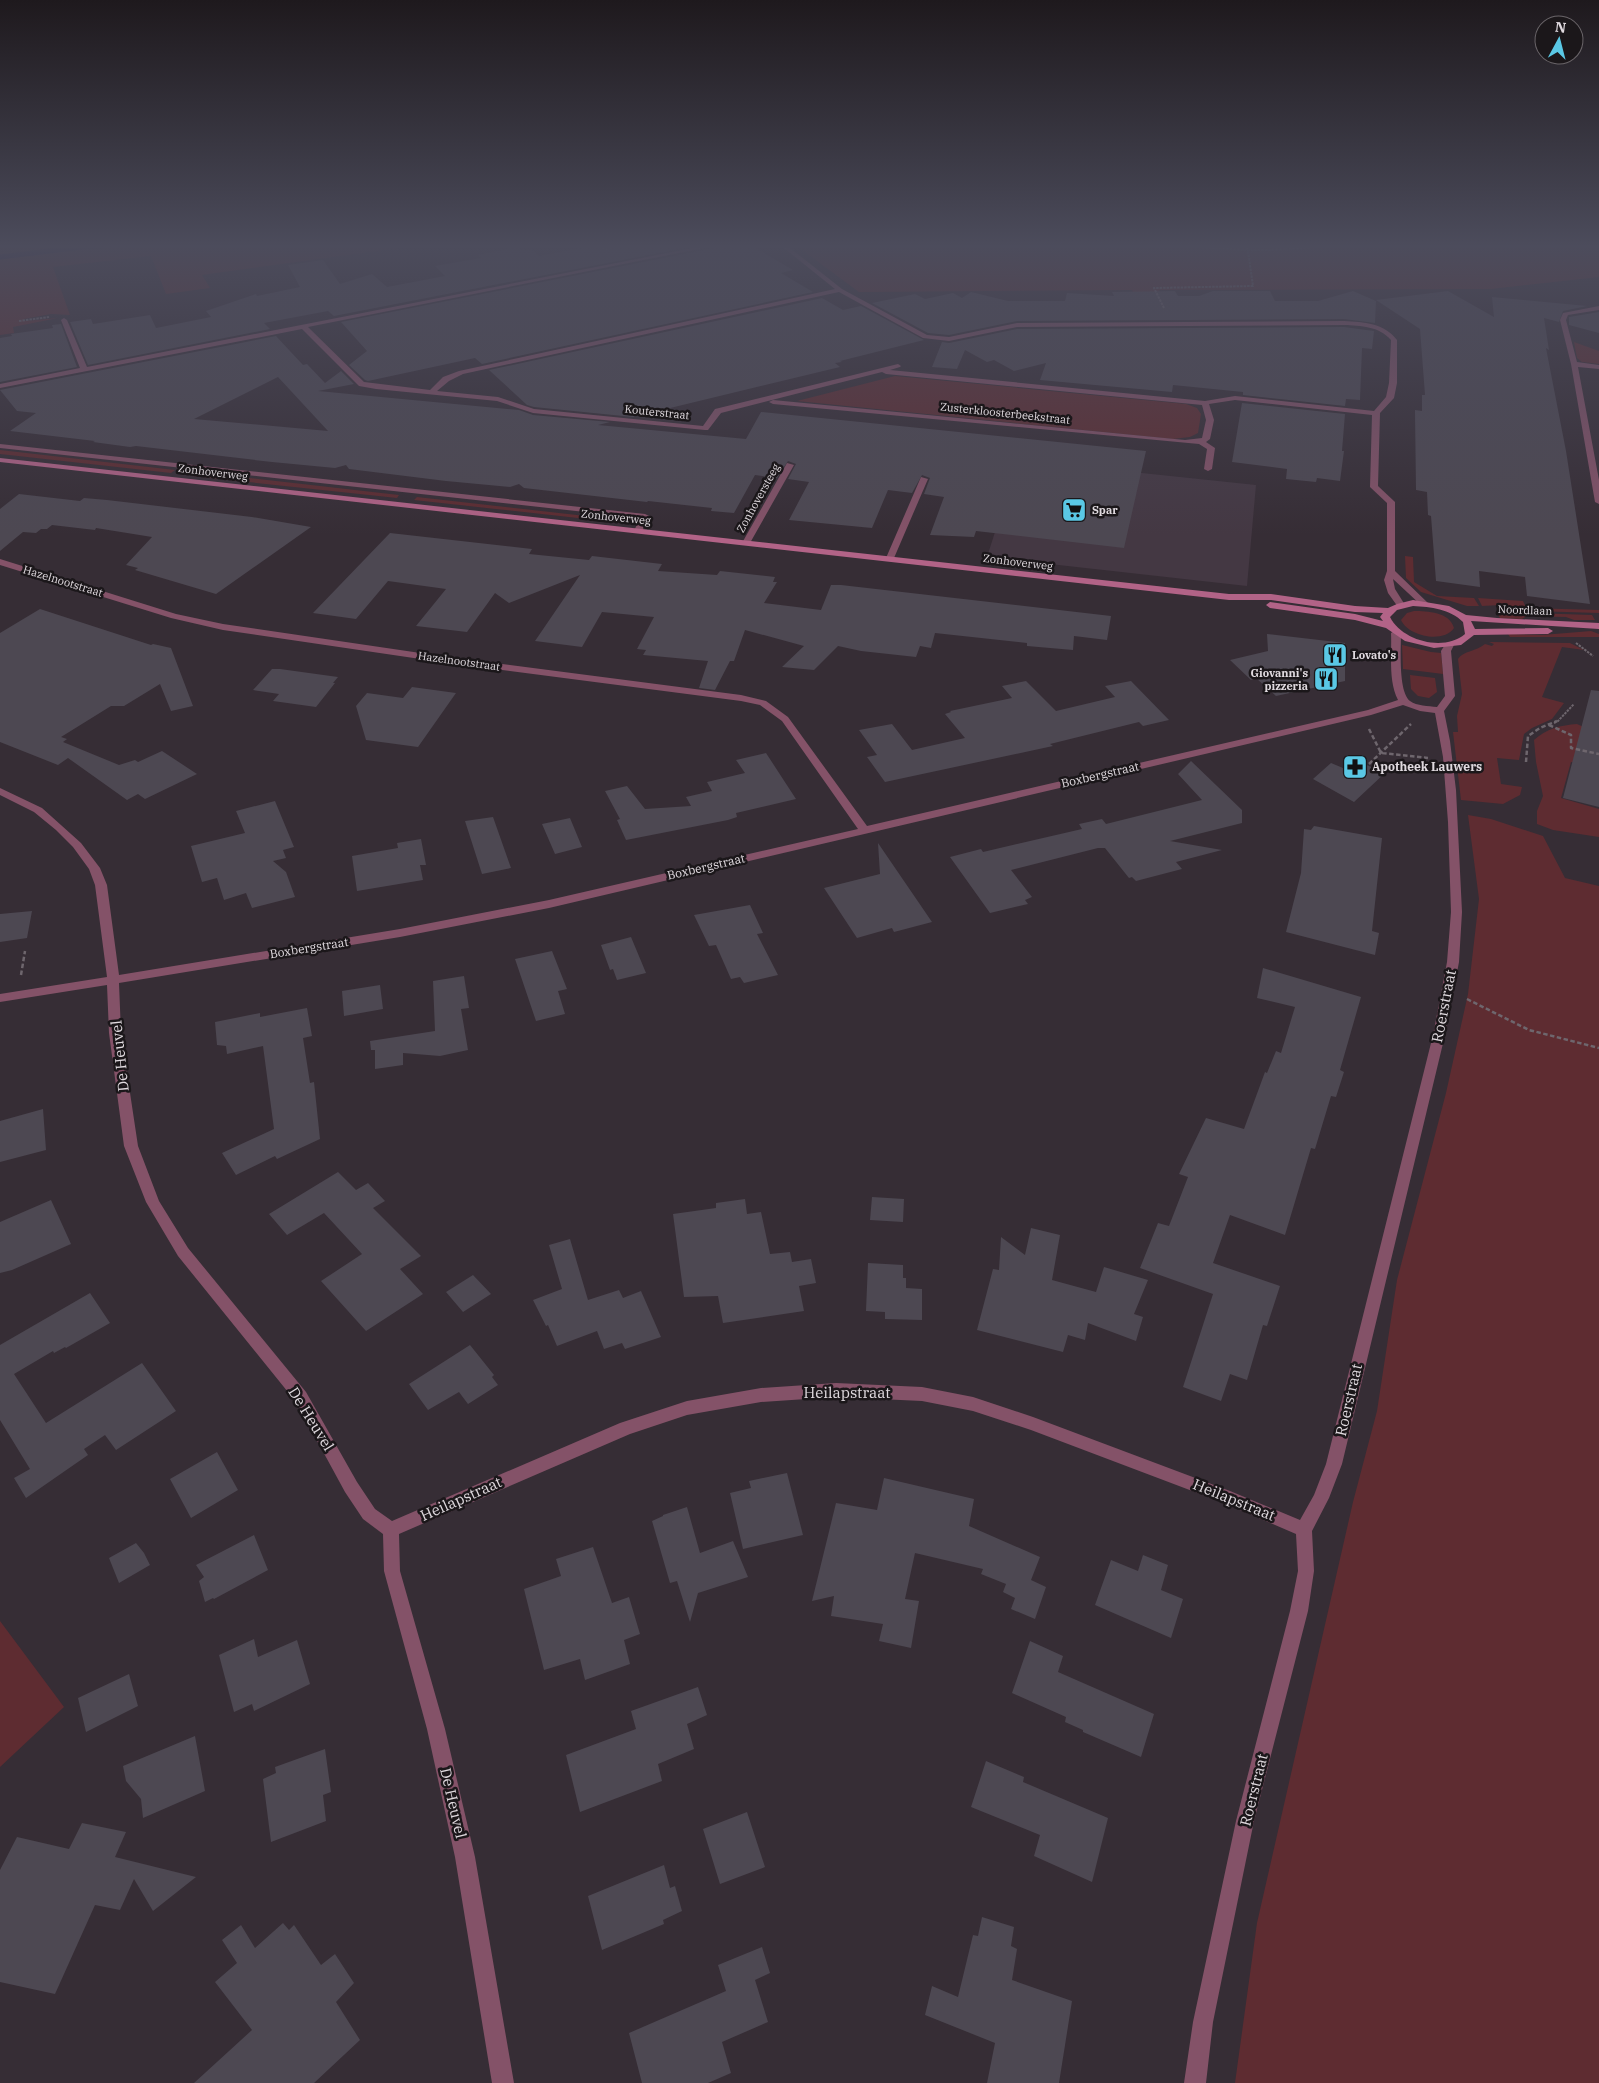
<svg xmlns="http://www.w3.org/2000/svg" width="1599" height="2083" font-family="'IBM Plex Serif',serif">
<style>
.built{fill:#443843}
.green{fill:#5e2c31}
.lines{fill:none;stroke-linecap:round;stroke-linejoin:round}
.stream{stroke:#190a45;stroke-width:5}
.building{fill:#4d4852;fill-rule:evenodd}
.path-far1{stroke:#6e666d;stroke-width:2;stroke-dasharray:2.5 1;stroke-linecap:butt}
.path{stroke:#6e666d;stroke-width:2.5;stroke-dasharray:4.5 2.5;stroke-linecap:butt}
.lane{fill:#845268;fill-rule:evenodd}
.street{fill:#845268;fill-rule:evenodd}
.secondary{fill:#b26387;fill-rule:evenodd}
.labels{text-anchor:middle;stroke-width:5;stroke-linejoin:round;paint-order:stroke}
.far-street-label{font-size:11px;fill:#e0dadf;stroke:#1b171a}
.far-poi-label{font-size:11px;font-weight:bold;fill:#e0dadf;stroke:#1b171a;text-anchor:start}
.poi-label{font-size:12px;font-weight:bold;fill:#e0dadf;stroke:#1b171a;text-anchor:start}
.street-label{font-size:12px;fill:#e0dadf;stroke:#1b171a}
.near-street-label{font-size:15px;fill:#e0dadf;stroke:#1b171a}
</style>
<rect width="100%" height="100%" fill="#362d35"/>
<path class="built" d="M1018 460 1256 485 1247 586 987 557Z"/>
<path class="green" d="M0 244H428L202 275 210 288 166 294 151 256 53 267 70 315 51 314 24 319V321L58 318 13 327 14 333 0 335Z
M794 244H1599V277L1491 289 1159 290 1160 294 1144 319 1132 290 859 292Z
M1574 342 1599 351V364L1582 362 1577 358Z
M895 376 1186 404 1197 408 1201 414 1198 433 1190 437 1173 439 797 401Z
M0 450 175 470 171 473 0 454Z
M196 472 399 495 397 498 192 476Z
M417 497 630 521 632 524 414 500Z
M1405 556 1413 557 1414 582 1437 596 1474 598 1479 606H1467L1421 592 1406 578Z
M1478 598 1523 601 1526 608 1599 610V613L1499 610 1497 607H1502L1501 605 1482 606Z
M1414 611C1427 611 1450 612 1454 628 1443 644 1408 636 1401 620L1407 613Z
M1497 612 1592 615 1595 620H1574L1566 617 1527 616 1522 619 1500 618Z
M1591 631 1599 634V637H1510L1508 634 1542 635Z
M1489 642 1570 643 1584 650 1562 647 1542 697 1564 703 1552 719 1532 728 1524 734 1519 760 1497 758 1501 784 1522 787 1520 795 1503 804 1461 800 1453 732H1458L1457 716 1462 694 1458 659C1463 651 1477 651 1485 644L1492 646 1494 644Z
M1402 645 1431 652 1441 653 1443 674 1403 669Z
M1410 675 1435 678 1437 692 1429 698 1418 696 1411 689Z
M1577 724 1599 734V768L1571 762 1561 798 1599 809V837L1553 830 1537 824V811L1543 796 1536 762 1534 740C1546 729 1561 725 1577 724Z
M1468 815 1491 819 1543 836 1565 878 1599 886V2083H1235L1257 1923 1353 1502 1377 1411 1397 1280 1446 1093 1468 994 1479 899Z
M0 1621 64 1707 0 1767Z"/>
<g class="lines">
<path class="stream" d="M0 257 82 247 134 244"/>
</g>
<path class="building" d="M603 244H705L334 316 328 311 264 323 270 329 88 365 70 322 91 319 93 324 150 315 156 328 211 317 206 311 256 294 257 296 300 287 288 265 323 260 340 284 372 274 387 287 445 276 435 266 481 258 478 255 518 247 520 250H532L539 256Z
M726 244H757V249L793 270 781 273 813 292 482 364 475 358 368 381 365 380 349 365 367 351 341 322 724 246Z
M1175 291 1178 296H1199L1213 291H1270L1275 301H1318L1353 291 1376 301 1375 323 1344 319 1017 321 949 335 928 333 872 303 915 294 925 299 953 293 962 298 971 292 1008 301H1065L1067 293 1114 296 1112 292Z
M1448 291 1494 317 1492 297 1587 306 1563 311 1559 322 1544 318 1549 350 1546 348 1566 451 1590 604 1527 596 1525 577 1479 571 1480 587 1436 581 1431 516 1428 515 1427 492 1416 490 1415 413V410L1422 411V395H1425L1420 329 1376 300Z
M822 298 843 310 861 306 924 340 840 361 842 362 835 363 840 367 633 417 534 407 527 405 489 370Z
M1599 312V333L1569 325V317Z
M61 324 77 367 0 382V338L12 336 11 334 53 328 52 325Z
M1344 327 1374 331 1372 349 1362 348 1360 400 1346 399 1345 406 1243 395V392L1173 385 1172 392 1040 380 1046 363 1014 371 994 360 987 362 965 350 957 369 932 367 942 342 949 343 1017 329Z
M276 336 303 365 307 364 325 383 341 371 354 384 318 391 519 410 533 415 610 422 598 425 746 439 761 412 1146 451 1124 548 976 531 974 537 930 535 944 497 924 494 930 478 922 475 912 493 888 490 872 528 789 520 809 482 788 479 796 464 788 461 777 478 755 475 734 513 711 511 712 508 648 501 647 502 524 488 519 484 510 487 446 481 349 469 346 465 335 468 272 462 136 446 130 447 93 442 95 441 10 431 36 413 17 411 0 390ZM278 377 328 431 194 419Z
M1242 403 1345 414 1342 451H1344L1340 481 1317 478 1316 482 1286 479 1287 469 1232 462Z
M19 494 80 501 84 498 107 500 252 517 311 527 216 594 135 570 138 568 126 565 152 537 96 528 95 530 52 525 47 529H41L36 533 23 532 0 551V509Z
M390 533 532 549 529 554 589 560 592 556 662 564 658 571 717 575 720 571 775 577 773 582H777L764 603 821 610 831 585H841L1111 616 1107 640 1074 636 1073 650 1027 646V643L935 633 931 648 920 646 916 657 861 651 838 646 814 670 782 667 804 646 745 630 734 661H730L715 690 699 688 708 661 643 655 646 650 637 649 654 617 602 612 582 647 535 641 580 575 509 603 495 593 467 632 416 626 446 589 388 581 356 619 313 613Z
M40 609 151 645 153 644 171 648 193 706 171 711 160 684 124 706H111L61 737 67 739 63 742 119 765 135 760 138 762 162 751 197 774 145 799 138 794 127 800 68 758 58 765 0 742V633Z
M1267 634 1345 643V681L1276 696 1256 678 1251 680 1230 660 1268 651Z
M272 669H280L338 677 333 683H335L316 707 273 701 279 694 253 690Z
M1026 681 1056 711 1115 697 1105 686 1131 681 1169 720 1143 726 1139 722 1050 744 1053 746 885 782 867 757 877 755 859 730 892 724 912 750 965 738 945 714 951 712 950 711 1012 698 1002 686Z
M412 687 456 693 418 747 366 740 356 706 367 693 403 698Z
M1591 690 1599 691V807L1563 798Z
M766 753 796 799 736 813 737 817 728 820 626 840 617 820 620 819 605 791 627 786 645 809 691 806 686 797 712 791 707 782 745 773 736 760Z
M1353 759 1385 773 1354 802 1313 779 1331 763 1343 768Z
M1191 761 1242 810V823L1170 841 1222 850 1176 862 1182 869 1136 881 1132 877 1129 878 1105 848H1098L1011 870 1032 897 1025 900 1028 904 990 913 950 857 981 849 983 852 1082 829 1079 824 1102 819 1106 824 1202 800 1178 774Z
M275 801 294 847 283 850 286 858 273 861 286 872 295 897 252 908 246 893 224 900 217 878 202 882 191 846 245 833 236 811Z
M493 817 511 868 482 874 465 821Z
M570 818 582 847 555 854 542 824Z
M1314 826 1382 838 1372 931 1379 933 1375 955 1286 932 1301 873 1304 829 1311 830Z
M421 839 426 865H420L423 880 357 891 352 856 398 848 397 843Z
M878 843 932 922 894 932 892 928 857 938 824 888 880 874Z
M750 905 763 933 757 934 778 975 744 983 740 977 731 979 716 945 709 946 694 915Z
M32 911 27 938 0 942V914Z
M631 937 646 973 617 980 613 969 610 970 601 945Z
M552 951 567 989 558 991 565 1014 536 1021 515 959Z
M1263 968 1361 997 1340 1070 1344 1072 1336 1097 1331 1096 1315 1149 1311 1148 1285 1235 1230 1215 1213 1263 1280 1286 1267 1326 1263 1325 1247 1380 1230 1374 1221 1401 1183 1387 1213 1294 1140 1268 1158 1223 1169 1226 1188 1177 1179 1174 1206 1118 1244 1129 1265 1072 1267 1073 1276 1051 1281 1053 1295 1007 1257 998Z
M464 976 469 1008 461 1009 468 1050 440 1056 403 1053V1065L375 1069V1050H371L370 1041 435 1031 433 981Z
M380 985 383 1009 344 1016 342 991Z
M307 1008 312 1036 303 1038 310 1083 314 1082 320 1139 277 1159 275 1156 236 1175 222 1153 274 1129 263 1046 227 1054 226 1046 217 1045 215 1022 260 1013V1017Z
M43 1109 46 1150 0 1162V1121Z
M338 1172 356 1190 368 1183 385 1201 373 1208 421 1256 400 1269 423 1294 366 1331 321 1281 362 1254 324 1213 287 1235 269 1214Z
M872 1197 904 1199 903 1222 870 1220Z
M745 1199 747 1214 761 1212 770 1254 790 1252 792 1262 811 1259 816 1283 799 1286 804 1311 723 1323 718 1296 684 1297 673 1214 716 1208V1203Z
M51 1200 71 1244 12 1270 0 1273V1222Z
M1031 1228 1060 1235 1052 1280 1096 1292 1104 1267 1148 1280 1134 1314 1143 1317 1136 1341 1088 1323 1085 1340 1068 1335 1063 1352 977 1330 993 1269 999 1270 1001 1237 1025 1255Z
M570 1239 588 1300 619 1290 623 1298 641 1291 661 1337 625 1349 622 1343 604 1349 597 1331 557 1346 548 1325 546 1326 533 1300 562 1289 549 1245Z
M868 1263 903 1265V1278H906V1288L922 1289V1320L885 1319V1312L866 1311Z
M473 1275 491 1294 463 1312 446 1292Z
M90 1293 110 1323 66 1348 65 1347 54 1353 53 1351 14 1374 46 1423 142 1363 176 1411 116 1450 105 1435 84 1449 88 1455 26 1498 14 1478 30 1469 0 1420V1345Z
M470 1345 494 1375 492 1377 498 1385 468 1404 459 1392 428 1410 409 1384Z
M217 1452 238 1490 191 1518 170 1479Z
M787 1473 803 1535 743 1549 730 1493 751 1488 749 1481Z
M884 1478 974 1499 969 1526 1040 1557 1031 1580 1046 1587 1035 1619 1011 1609 1015 1598 1003 1592 1006 1584 981 1574 983 1569 915 1553 905 1599 919 1601 911 1648 879 1641 883 1624 831 1616 834 1596 812 1601 836 1503 877 1510Z
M687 1507 700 1553 733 1541 748 1577 698 1593 690 1622 677 1581 670 1583 652 1521 663 1516V1515Z
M254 1535 268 1570 214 1599 213 1598 205 1602 199 1581 204 1577 196 1565Z
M136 1543 144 1553 150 1565 119 1583 109 1558Z
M593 1547 612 1603 629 1597 640 1634 624 1640 630 1664 585 1680 580 1659 544 1670 524 1589 561 1576 556 1559Z
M1143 1555 1168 1565 1161 1590 1183 1599 1171 1638 1095 1605 1111 1560 1138 1571Z
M254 1639 258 1657 297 1640 310 1684 254 1711 252 1704 234 1712 219 1655Z
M1030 1641 1063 1656 1058 1672 1154 1714 1141 1757 1083 1732V1730L1065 1722 1066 1717 1012 1693Z
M129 1674 138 1706 86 1732 78 1698Z
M698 1687 707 1715 687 1724 694 1749 658 1764 662 1781 580 1812 566 1755 636 1729 631 1711Z
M195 1736 205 1791 143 1818 141 1799 126 1781 123 1766Z
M325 1749 331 1792 323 1795 326 1821 271 1842 263 1779 276 1773 275 1767Z
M986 1761 1024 1777 1023 1782 1108 1818 1092 1882 1034 1856 1040 1835 971 1807Z
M747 1812 765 1867 720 1884 703 1829Z
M82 1823 126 1832 115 1857 196 1877 153 1911 134 1879 120 1910 95 1905 55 1994 0 1982V1870L17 1837 69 1849Z
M664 1865 670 1888 675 1886 682 1911 663 1920 664 1924 602 1950 588 1896Z
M982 1917 1014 1927 1011 1946 1017 1949 1012 1980 1072 2001 1059 2083H987L995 2043 925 2015 932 1986 958 1997 973 1935 978 1936Z
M283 1923 289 1930 294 1925 321 1965 335 1954 354 1983 336 2002 360 2040 314 2083H194L252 2030 215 1982 237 1963 222 1940 241 1925 255 1948Z
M762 1947 770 1973 755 1980 768 2022 722 2042 731 2073 708 2083H642L629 2033 726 1991 718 1965Z"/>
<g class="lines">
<path class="path-far1" d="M600 244 607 250
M1174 244C1228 251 1280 253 1333 244
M1164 308 1154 288 1253 286 1247 244
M19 321 49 317
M1576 643 1593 656
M1554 723 1558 721 1574 704"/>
<path class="path" d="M1549 725 1571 735V748L1599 754
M1369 729 1381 753 1428 758
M1526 762 1528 736 1540 728 1557 721
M1369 764 1411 724
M21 975 25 951
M1467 999 1529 1030 1599 1048"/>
<path class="lane" d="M0 444 645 514 649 516 642 531 638 533 634 531 640 518 0 448Z"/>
<path class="street" d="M713 244H724L308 327 364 382 430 390 443 377 459 371 835 289 779 244H785L842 289 927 335 949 337 1017 323 1344 321C1364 322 1384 323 1397 340V383L1394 398 1380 413 1378 486 1395 502V571L1429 604 1428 606H1422L1393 579 1395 589 1405 605 1404 607H1398L1388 593 1384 580 1387 571V503L1370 487 1372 415 1235 400 1209 404 1214 420 1210 439 1206 442 1215 448 1212 469 1208 471 1204 469 1207 449 1199 444 773 404 769 402 773 400 1185 440 1202 438 1206 420 1202 405 886 374 882 372 721 413 708 430H705L533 413 497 401 376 389 359 386 302 329 0 388V384L80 368 61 320 64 318 67 320 87 367ZM839 292 923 338 949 341 1017 327 1344 325C1361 326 1379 326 1391 340L1389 383 1386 397 1374 411 1235 396 1205 401 890 370 900 367 901 366 898 364 715 409 703 426 534 409 498 397 437 391 449 381 463 374Z
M1599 306V310L1568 315 1566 320 1577 362 1599 365V369L1578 367 1599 480V504L1595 502 1571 364 1560 320 1563 313Z
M787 463 794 465 750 543 743 545 742 543Z
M921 477 928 479 894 558 887 560 886 558Z
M0 559 176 614 223 624 434 655 741 695 766 701 788 717 867 826 1368 710 1398 700C1388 681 1392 654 1391 633L1396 630 1401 633C1401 648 1398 692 1410 701 1417 706 1428 706 1437 707L1445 696 1441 651 1446 643H1452L1454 645 1451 651 1455 696 1444 711 1450 741 1456 790 1462 912 1459 962 1445 1035 1342 1464 1329 1498 1312 1531 1314 1571 1308 1611 1254 1821 1213 2022 1206 2083H1184L1193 2022 1236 1821 1290 1611 1298 1571 1296 1534 1224 1503 1031 1430 973 1411 922 1401 836 1397 761 1402 687 1415 630 1434 399 1534 400 1571 445 1729 475 1857 514 2083H492L455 1857 427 1729 384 1571 383 1534 363 1519 345 1492 296 1402 178 1256 146 1202 124 1146 109 1033 107 985 0 1002V994L107 977 95 885 89 869 73 847 56 830 34 812 0 795V788L42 808 81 843 100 868 107 885 119 975 400 929 549 900 858 829 782 721 760 705 741 701 434 661 223 630 171 618 0 565ZM1403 705 1420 711 1435 713 1443 757 1448 822 1451 912 1447 962 1433 1035 1326 1464 1314 1495 1300 1520 1230 1491 1033 1417 973 1397 922 1387 836 1383 761 1388 687 1401 620 1423 392 1521 375 1509 357 1482 306 1392 188 1248 159 1201 138 1146 121 1033 119 983 400 937 549 908 1371 715Z"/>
<path class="secondary" d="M0 458 1229 594H1271L1355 606 1388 608 1397 604 1413 600 1449 606 1466 615 1497 618 1599 623V629L1471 621 1475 629 1548 628 1553 631 1548 634 1474 635 1461 645 1434 648 1405 641 1386 628 1355 620 1270 608 1266 605 1270 602 1355 614 1383 621 1380 617 1383 613 1355 612 1271 600H1229L0 462ZM1413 606C1431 607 1450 609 1463 622L1465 634C1444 652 1402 641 1390 617L1397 610Z"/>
</g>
<linearGradient id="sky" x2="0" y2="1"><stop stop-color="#1e191d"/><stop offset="0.46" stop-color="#4c4c5c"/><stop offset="1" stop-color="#4c4c5c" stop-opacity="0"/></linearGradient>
<rect width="1599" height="535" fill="url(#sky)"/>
<defs>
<symbol id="supermarket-square" viewBox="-11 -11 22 22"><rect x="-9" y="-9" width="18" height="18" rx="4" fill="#5ac8e5" stroke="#1b171a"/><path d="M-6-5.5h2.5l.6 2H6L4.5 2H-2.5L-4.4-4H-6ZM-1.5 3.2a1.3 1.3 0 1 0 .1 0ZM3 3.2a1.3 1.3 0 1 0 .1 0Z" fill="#111"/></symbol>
<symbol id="restaurant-square" viewBox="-11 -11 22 22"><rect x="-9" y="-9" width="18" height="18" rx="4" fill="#5ac8e5" stroke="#1b171a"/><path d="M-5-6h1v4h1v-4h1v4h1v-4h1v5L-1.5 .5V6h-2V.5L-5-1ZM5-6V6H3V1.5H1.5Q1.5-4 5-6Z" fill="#111"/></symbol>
<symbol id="pharmacy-square" viewBox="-11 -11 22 22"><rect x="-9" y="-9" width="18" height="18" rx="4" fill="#5ac8e5" stroke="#1b171a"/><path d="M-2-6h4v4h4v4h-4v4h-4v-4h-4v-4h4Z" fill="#111"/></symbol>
</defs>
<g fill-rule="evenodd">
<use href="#supermarket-square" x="1060" y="496" width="28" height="28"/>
<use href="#restaurant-square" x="1321" y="641" width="28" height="28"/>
<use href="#restaurant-square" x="1312" y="665" width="28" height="28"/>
<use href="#pharmacy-square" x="1341" y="753" width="28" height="28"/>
</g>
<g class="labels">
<g class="far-street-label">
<text transform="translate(657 412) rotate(6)" y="4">Kouterstraat</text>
<text transform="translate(1005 413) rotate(6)" y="4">Zusterkloosterbeekstraat</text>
<text transform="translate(213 472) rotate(7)" y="4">Zonhoverweg</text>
<text transform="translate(758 498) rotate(-61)" y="4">Zonhoversteeg</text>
<text transform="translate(616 517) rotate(6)" y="4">Zonhoverweg</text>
<text transform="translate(1018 562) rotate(7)" y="4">Zonhoverweg</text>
<text transform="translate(63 581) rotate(17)" y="4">Hazelnootstraat</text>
<text transform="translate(1525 610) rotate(2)" y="4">Noordlaan</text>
<text transform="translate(459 661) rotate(8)" y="4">Hazelnootstraat</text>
</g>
<g class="far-poi-label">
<text x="1092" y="514">Spar</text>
<text x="1352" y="659">Lovato's</text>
<text x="1308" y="677" text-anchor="end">Giovanni's<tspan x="1308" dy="13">pizzeria</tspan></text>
</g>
<g class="poi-label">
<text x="1372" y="771">Apotheek Lauwers</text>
</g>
<g class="street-label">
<text transform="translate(1100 775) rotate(-13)" y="4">Boxbergstraat</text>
<text transform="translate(706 867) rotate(-13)" y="4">Boxbergstraat</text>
<text transform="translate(309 948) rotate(-9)" y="4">Boxbergstraat</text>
</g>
<g class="near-street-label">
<text transform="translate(1444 1006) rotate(-79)" y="5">Roerstraat</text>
<text transform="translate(120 1056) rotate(-96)" y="5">De Heuvel</text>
<text x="847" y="1398">Heilapstraat</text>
<text transform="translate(1349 1400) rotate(-77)" y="5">Roerstraat</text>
<text transform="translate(311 1419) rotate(58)" y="5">De Heuvel</text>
<text transform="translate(461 1499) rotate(-24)" y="5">Heilapstraat</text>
<text transform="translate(1234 1500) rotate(22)" y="5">Heilapstraat</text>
<text transform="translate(1254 1790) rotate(-76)" y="5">Roerstraat</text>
<text transform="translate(453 1803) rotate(77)" y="5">De Heuvel</text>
</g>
</g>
<g transform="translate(1559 40) rotate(7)"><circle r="24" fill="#1b171a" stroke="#6a6569"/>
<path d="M0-4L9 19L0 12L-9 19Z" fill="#5ac8e5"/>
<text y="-8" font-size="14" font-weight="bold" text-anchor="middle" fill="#e0dadf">N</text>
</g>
</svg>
